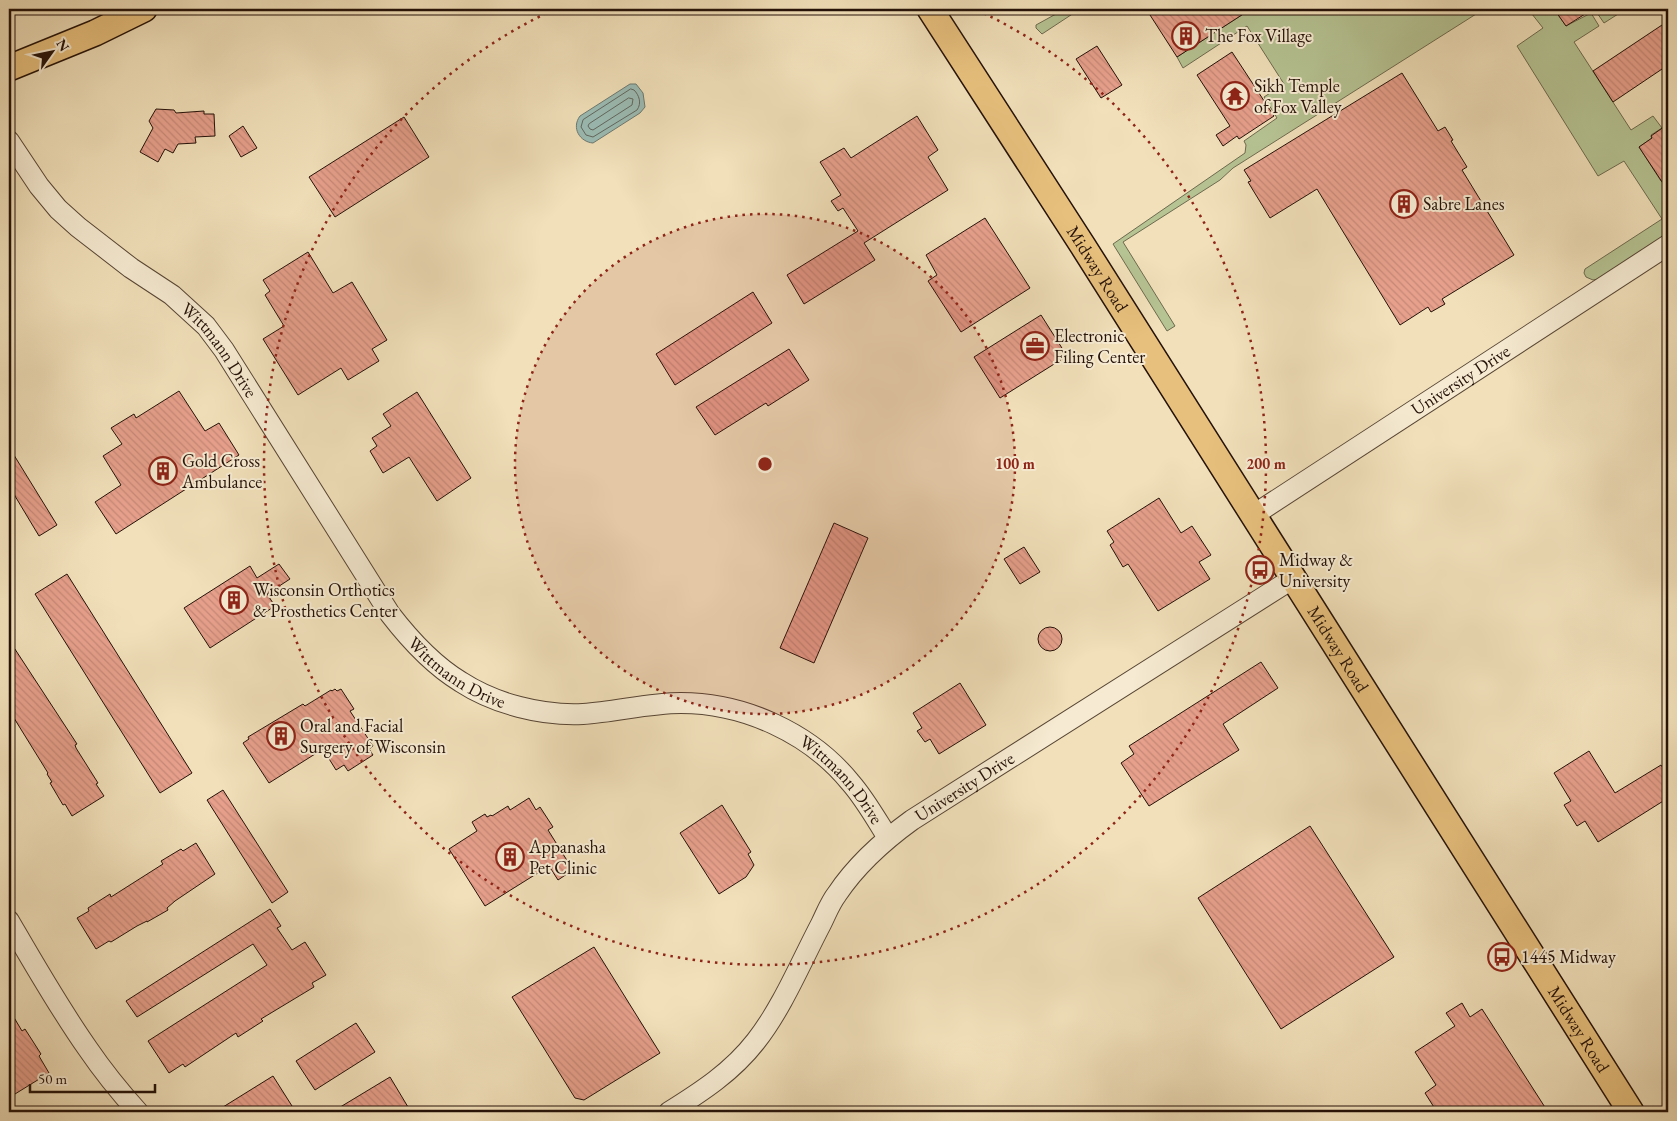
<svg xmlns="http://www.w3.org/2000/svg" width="1677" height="1121" font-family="'EB Garamond',serif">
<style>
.grass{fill:#b6c393;stroke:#6d6a4e}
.water{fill:#9bbcb5;stroke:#6b7870}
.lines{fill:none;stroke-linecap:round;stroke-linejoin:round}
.shore{stroke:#60665e;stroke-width:1}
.building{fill:url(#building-back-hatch);stroke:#241108}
.minor-casing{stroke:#574534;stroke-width:22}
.major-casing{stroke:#241108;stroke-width:28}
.minor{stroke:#f6ebd2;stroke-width:20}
.major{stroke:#e8c07d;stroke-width:25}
.ring{fill:none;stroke:#8f2418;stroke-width:2.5;stroke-dasharray:2.5 5}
.labels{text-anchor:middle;stroke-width:4;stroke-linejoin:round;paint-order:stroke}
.poi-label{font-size:18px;fill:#241108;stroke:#f6ebd2;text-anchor:start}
.street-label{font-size:18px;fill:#241108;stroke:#f6ebd2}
.centre{fill:#8f2418;stroke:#f6ebd2;stroke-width:2.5}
.ring-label{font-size:15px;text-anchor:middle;font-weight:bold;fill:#8f2418;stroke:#f6ebd2;stroke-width:4;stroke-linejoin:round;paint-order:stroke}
</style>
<defs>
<pattern id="building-back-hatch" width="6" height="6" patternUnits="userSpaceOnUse" patternTransform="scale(1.25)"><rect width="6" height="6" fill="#e7a08c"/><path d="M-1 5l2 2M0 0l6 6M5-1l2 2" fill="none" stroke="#c68977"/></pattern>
</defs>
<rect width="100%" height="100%" fill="#f1e0ba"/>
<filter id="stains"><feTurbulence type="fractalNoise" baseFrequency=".004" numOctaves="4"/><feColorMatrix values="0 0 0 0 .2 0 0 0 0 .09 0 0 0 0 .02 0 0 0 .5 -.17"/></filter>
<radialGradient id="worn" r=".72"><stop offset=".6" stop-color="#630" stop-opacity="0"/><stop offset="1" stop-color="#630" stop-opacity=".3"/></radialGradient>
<path class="grass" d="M1065 9H1080L1042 34 1036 28V25Z
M1251 9H1484L1233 168 1220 180 1123 242 1175 326 1167 331 1113 244 1245 153 1246 145 1244 141 1277 118 1264 97 1284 84 1247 26 1183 68 1177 57Z
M1528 9H1554L1566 26 1591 13 1599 26 1574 42 1631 130 1653 116 1662 128 1651 135 1652 138 1639 147 1661 181 1668 176V233L1598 279 1593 280 1586 277 1584 273 1585 269 1662 219 1624 161 1598 176 1517 46 1543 28Z
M1597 9H1626L1604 23 1595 10Z"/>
<path class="water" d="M630 84H636L643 93 645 107 640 113 593 143C580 142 571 128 580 116Z"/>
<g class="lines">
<path class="shore" d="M631 89 634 90C639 95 642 103 637 110L593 137 586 135 581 127 583 120Z
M629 98 633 99 632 105 593 130 590 129 588 126 589 124Z"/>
</g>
<path class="building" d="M1160 9H1251L1177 57 1150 15Z
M1554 9H1593L1566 26Z
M1668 21V65L1613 102 1593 71Z
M1097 46 1122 85 1101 98 1076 59Z
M1232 52 1274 116 1239 139 1237 136 1223 146 1216 135 1230 126 1197 75Z
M1402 73 1438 131 1445 127 1453 140 1451 141 1467 167 1462 170 1514 255 1442 299 1445 304 1431 312 1428 307 1400 325 1317 189 1270 218 1248 182 1251 181 1244 170Z
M156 109 174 110 176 113 204 111V114H214L215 136 195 137 196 143 178 144 173 153 165 149 158 162 140 152 153 128 149 121Z
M917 116 938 150 928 157 948 190 864 243 875 260 804 304 787 275 858 231 843 208 838 211 831 201 841 195 820 162 844 148 851 158Z
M404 117 429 157 335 217 309 177Z
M1668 124V191L1639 147 1652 138 1651 136Z
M243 126 257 148 241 157 229 136Z
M985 218 1030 288 961 332 928 281 937 275 926 255Z
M308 252 333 293 352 282 387 340 372 349 379 361 348 380 341 368 298 395 263 339 284 326 265 295 270 291 263 280Z
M753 292 772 323 675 385 656 354Z
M1041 315 1067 356 1000 398 974 357Z
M789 349 809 380 768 406 766 403 715 435 696 407Z
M179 391 205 431 219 423 239 455 116 534 95 502 121 485 103 456 122 444 111 428 134 414 136 418Z
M417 392 471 478 437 501 409 457 383 473 370 451 377 446 372 438 391 426 383 414Z
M9 447 57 525 39 536 9 486Z
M1159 498 1181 533 1192 526 1211 555 1199 562 1210 579 1158 611 1128 564 1123 567 1110 545 1114 542 1107 531Z
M834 523 868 538 814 663 780 648Z
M1024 547 1040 572 1020 584 1004 559Z
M279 564 290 579 267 594 275 606 210 648 184 608 250 566 257 578Z
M67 574 192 773 160 793 35 594Z
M1038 639a12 12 0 1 1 24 0a12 12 0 1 1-24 0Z
M9 640 77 744 75 745 76 748 98 783 96 784 104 796 72 816 65 804 63 805 50 783 52 782 47 774 48 773 9 710Z
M1261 662 1278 688 1223 724 1239 750 1149 806 1121 763 1134 754 1129 746Z
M960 683 986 725 939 754 930 739 925 742 917 731 922 728 913 713Z
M335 689 337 691 341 689 354 709 350 711 373 746 369 749 373 755 348 771 344 765 336 770 323 749 269 783 243 743 249 739 248 737 303 704 305 706 331 690 332 691Z
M1589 751 1615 793 1661 765 1668 776V798L1598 842 1585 821 1577 826 1564 805 1571 801 1554 773Z
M223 790 288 892 272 903 207 800Z
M529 798 536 810 540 807 553 827 548 830 573 870 558 880 549 866 485 906 449 849 477 831 472 822 485 814 487 817 491 815 492 816 508 806 510 810Z
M722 805 751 852 748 854 754 865 746 877 719 894 680 833Z
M1310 826 1394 957 1281 1029 1198 898Z
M196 843 215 874 175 901 167 908 168 910 147 922V921L137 926 111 942 109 941 96 949 77 918 89 911 88 908 110 894 111 897 163 864 161 861 181 849 183 851Z
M270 909 281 926 277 928 292 950 305 942 326 975 312 983 314 987 261 1019 263 1021 238 1037 236 1033 185 1067 183 1064 169 1073 148 1041 267 965 253 944 137 1017 126 1001Z
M594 947 660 1053 584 1100 575 1098 512 997Z
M1462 1003 1470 1017 1482 1009 1548 1112H1437L1425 1093 1436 1085 1415 1052 1455 1026 1446 1013Z
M9 1009 22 1031 25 1029 41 1054 39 1056 49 1073 15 1094 9 1083Z
M356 1023 375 1052 315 1090 296 1061Z
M273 1076 292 1106 283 1112H215Z
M390 1077 411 1112H332Z"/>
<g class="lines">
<defs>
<g id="minor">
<path id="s1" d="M9 141 39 186 58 209 78 227 131 268 172 295 206 326 224 350 390 614C410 640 433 665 461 682 495 704 542 716 583 714 616 712 648 703 681 703 744 703 810 733 850 782 865 799 876 819 888 838"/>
<path id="s2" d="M1252 516 1668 245"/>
<path d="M9 921C34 964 59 1008 88 1049 103 1071 120 1092 138 1112"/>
<path id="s3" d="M669 1112C701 1092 732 1072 756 1041 782 1008 801 962 821 924 826 914 830 903 837 894 857 864 883 841 912 820L1292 579"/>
</g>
<g id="major">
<path id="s4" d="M930 9 1083 246 1631 1112"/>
<path d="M9 68 95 33 144 9"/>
</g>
</defs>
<use href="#minor" class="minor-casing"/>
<use href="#major" class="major-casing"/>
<use href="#minor" class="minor"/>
<use href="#major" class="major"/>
</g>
<circle cx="765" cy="464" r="250" fill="#8f2418" fill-opacity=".12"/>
<g class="ring">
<circle cx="765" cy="464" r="250"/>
<path d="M977 10A501 501 0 1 1 553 10"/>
</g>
<defs>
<symbol id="building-ring" viewBox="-11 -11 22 22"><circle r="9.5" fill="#f6ebd2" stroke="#8f2418" stroke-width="1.5"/><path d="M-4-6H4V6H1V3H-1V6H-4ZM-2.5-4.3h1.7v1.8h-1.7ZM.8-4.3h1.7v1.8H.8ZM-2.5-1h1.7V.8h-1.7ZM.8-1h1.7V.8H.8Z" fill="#8f2418"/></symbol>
<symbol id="temple-ring" viewBox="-11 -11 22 22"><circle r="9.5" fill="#f6ebd2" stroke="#8f2418" stroke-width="1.5"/><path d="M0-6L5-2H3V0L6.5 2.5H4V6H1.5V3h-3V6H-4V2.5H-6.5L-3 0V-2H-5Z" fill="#8f2418"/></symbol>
<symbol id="office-ring" viewBox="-11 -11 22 22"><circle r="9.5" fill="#f6ebd2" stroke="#8f2418" stroke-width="1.5"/><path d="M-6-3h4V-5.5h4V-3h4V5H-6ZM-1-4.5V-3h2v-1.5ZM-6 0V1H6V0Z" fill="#8f2418"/></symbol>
<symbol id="bus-ring" viewBox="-11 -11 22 22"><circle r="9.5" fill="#f6ebd2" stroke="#8f2418" stroke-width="1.5"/><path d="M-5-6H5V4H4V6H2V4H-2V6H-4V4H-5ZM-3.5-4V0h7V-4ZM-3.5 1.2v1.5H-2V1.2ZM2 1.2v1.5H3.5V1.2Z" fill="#8f2418"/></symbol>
</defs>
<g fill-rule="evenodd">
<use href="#building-ring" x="1170" y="20" width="32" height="32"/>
<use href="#temple-ring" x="1219" y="80" width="32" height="32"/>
<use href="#building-ring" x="1388" y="188" width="32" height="32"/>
<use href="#office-ring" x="1019" y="330" width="32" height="32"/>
<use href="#building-ring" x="147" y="455" width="32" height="32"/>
<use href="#bus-ring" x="1244" y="554" width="32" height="32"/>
<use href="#building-ring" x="218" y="584" width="32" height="32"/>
<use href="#building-ring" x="265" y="720" width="32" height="32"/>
<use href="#building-ring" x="494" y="841" width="32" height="32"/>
<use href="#bus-ring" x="1486" y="941" width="32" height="32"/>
</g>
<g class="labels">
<g class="poi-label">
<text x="1205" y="42">The Fox Village</text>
<text x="1254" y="92">Sikh Temple<tspan x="1254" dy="21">of Fox Valley</tspan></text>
<text x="1423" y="210">Sabre Lanes</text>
<text x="1054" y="342">Electronic<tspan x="1054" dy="21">Filing Center</tspan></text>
<text x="182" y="467">Gold Cross<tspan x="182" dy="21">Ambulance</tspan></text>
<text x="1279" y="566">Midway &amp;<tspan x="1279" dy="21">University</tspan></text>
<text x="253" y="596">Wisconsin Orthotics<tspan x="253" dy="21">&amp; Prosthetics Center</tspan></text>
<text x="300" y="732">Oral and Facial<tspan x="300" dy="21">Surgery of Wisconsin</tspan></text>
<text x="529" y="853">Appanasha<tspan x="529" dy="21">Pet Clinic</tspan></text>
<text x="1521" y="963">1445 Midway</text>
</g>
<g class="street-label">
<text dy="6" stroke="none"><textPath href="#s4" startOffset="309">Midway Road</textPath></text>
<text dy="6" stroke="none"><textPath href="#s1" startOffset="300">Wittmann Drive</textPath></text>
<text dy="6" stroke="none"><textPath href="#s2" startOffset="249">University Drive</textPath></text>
<text dy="6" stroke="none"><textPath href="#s4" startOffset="759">Midway Road</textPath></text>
<text dy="6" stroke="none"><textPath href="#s1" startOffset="705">Wittmann Drive</textPath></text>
<text dy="6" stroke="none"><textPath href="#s1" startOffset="1125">Wittmann Drive</textPath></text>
<text dy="6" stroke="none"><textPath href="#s3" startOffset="449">University Drive</textPath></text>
<text dy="6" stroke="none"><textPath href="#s4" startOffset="1209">Midway Road</textPath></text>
</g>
</g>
<circle cx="765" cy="464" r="8" class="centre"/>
<g class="ring-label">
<text x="1015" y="469">100 m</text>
<text x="1266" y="469">200 m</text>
</g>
<rect width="1677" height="1121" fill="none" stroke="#f1e0ba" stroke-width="30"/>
<rect x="10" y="10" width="1657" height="1101" fill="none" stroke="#241108" stroke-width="2.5"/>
<rect x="15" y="15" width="1647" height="1091" fill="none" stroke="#241108"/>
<g transform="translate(52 52) rotate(57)" stroke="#f6ebd2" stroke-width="4" paint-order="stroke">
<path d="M0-4L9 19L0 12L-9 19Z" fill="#241108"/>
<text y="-8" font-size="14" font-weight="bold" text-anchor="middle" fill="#241108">N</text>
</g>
<path d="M30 1084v8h125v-8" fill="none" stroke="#241108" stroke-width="2.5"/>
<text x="38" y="1084" font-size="15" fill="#241108" stroke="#f6ebd2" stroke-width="4" paint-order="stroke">50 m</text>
<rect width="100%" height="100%" filter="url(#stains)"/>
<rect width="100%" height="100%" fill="url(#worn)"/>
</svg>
